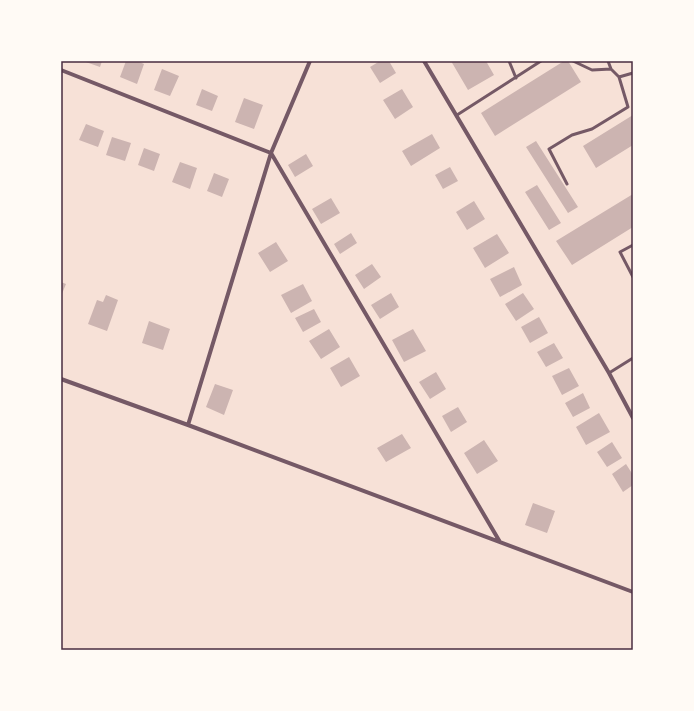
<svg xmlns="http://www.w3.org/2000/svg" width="694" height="711" font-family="'Source Serif 4',serif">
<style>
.building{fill:#ccb4b1}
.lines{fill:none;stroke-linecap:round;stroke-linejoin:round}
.service{stroke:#755966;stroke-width:3}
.minor{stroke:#755966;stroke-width:4}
.neatline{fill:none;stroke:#4a2c40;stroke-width:1.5}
</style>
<rect width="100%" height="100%" fill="#f7e1d7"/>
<path class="building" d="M83 61H102L100 67Z
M126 61H137L144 64 137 84 120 77Z
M380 61H389L396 73 380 83 370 67Z
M451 61H486L494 75 468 90Z
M564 61H568L581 82 495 136 481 113Z
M162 69 179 76 170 96 154 90Z
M202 89 218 96 212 111 196 105Z
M402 89 413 107 395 119 383 100Z
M244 98 263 105 254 129 235 122Z
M633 115V145L596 168 583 146Z
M86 124 104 131 98 147 79 140Z
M432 134 440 148 411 166 402 151Z
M112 137 131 143 125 161 106 155Z
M536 141 578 207 568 213 526 147Z
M144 148 160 154 154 171 138 165Z
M306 154 313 166 295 177 288 165Z
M180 162 197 168 190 189 172 182Z
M450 167 458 181 443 189 435 175Z
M214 173 229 179 222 197 207 191Z
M537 185 561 223 549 230 525 192Z
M633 194V227L572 265 556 241Z
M331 198 340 213 321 224 312 209Z
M474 201 485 219 467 230 456 212Z
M351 233 357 243 340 254 334 244Z
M497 234 509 253 485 268 473 248Z
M276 242 288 261 270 272 258 253Z
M372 264 381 277 364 289 355 275Z
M514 267 522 285 500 297 490 279Z
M61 282 66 284 61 296Z
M303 284 312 301 291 313 281 295Z
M391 293 399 307 380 319 371 305Z
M523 293 534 309 516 321 505 304Z
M106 295 118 300 107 331 88 324 97 300 103 302Z
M314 309 321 322 303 332 295 318Z
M539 317 548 333 530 343 521 327Z
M149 321 170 329 163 350 142 343Z
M329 329 340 347 321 359 309 341Z
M413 329 426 351 404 362 392 340Z
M554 343 563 358 546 367 537 352Z
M349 357 360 376 341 387 330 368Z
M569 368 579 386 562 395 552 376Z
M436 372 446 389 430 399 419 382Z
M215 384 233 390 224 415 206 407Z
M583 393 590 408 573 417 565 403Z
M458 407 467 422 451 432 442 416Z
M599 413 610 432 586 445 576 427Z
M402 434 411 448 386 462 377 448Z
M484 440 498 461 477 474 464 453Z
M612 442 622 458 607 467 597 452Z
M626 464 633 475V485L623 492 612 474Z
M533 503 555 511 547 533 525 525Z"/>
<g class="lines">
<path class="service" d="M509 61 516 78
M573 61 592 70 611 69
M608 61 611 69 619 77 633 73
M457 115 541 61
M567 184 549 149 572 135 592 129 628 107 619 77
M633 245 620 252 633 277
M609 373 633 358"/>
<path class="minor" d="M424 61 609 373 633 418
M61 70 271 153 500 542
M61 379 188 425 633 592
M188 425 271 153 310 61"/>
</g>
<rect width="694" height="711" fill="none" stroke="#fffaf5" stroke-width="124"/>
<rect x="62" y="62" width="570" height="587" class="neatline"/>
</svg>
